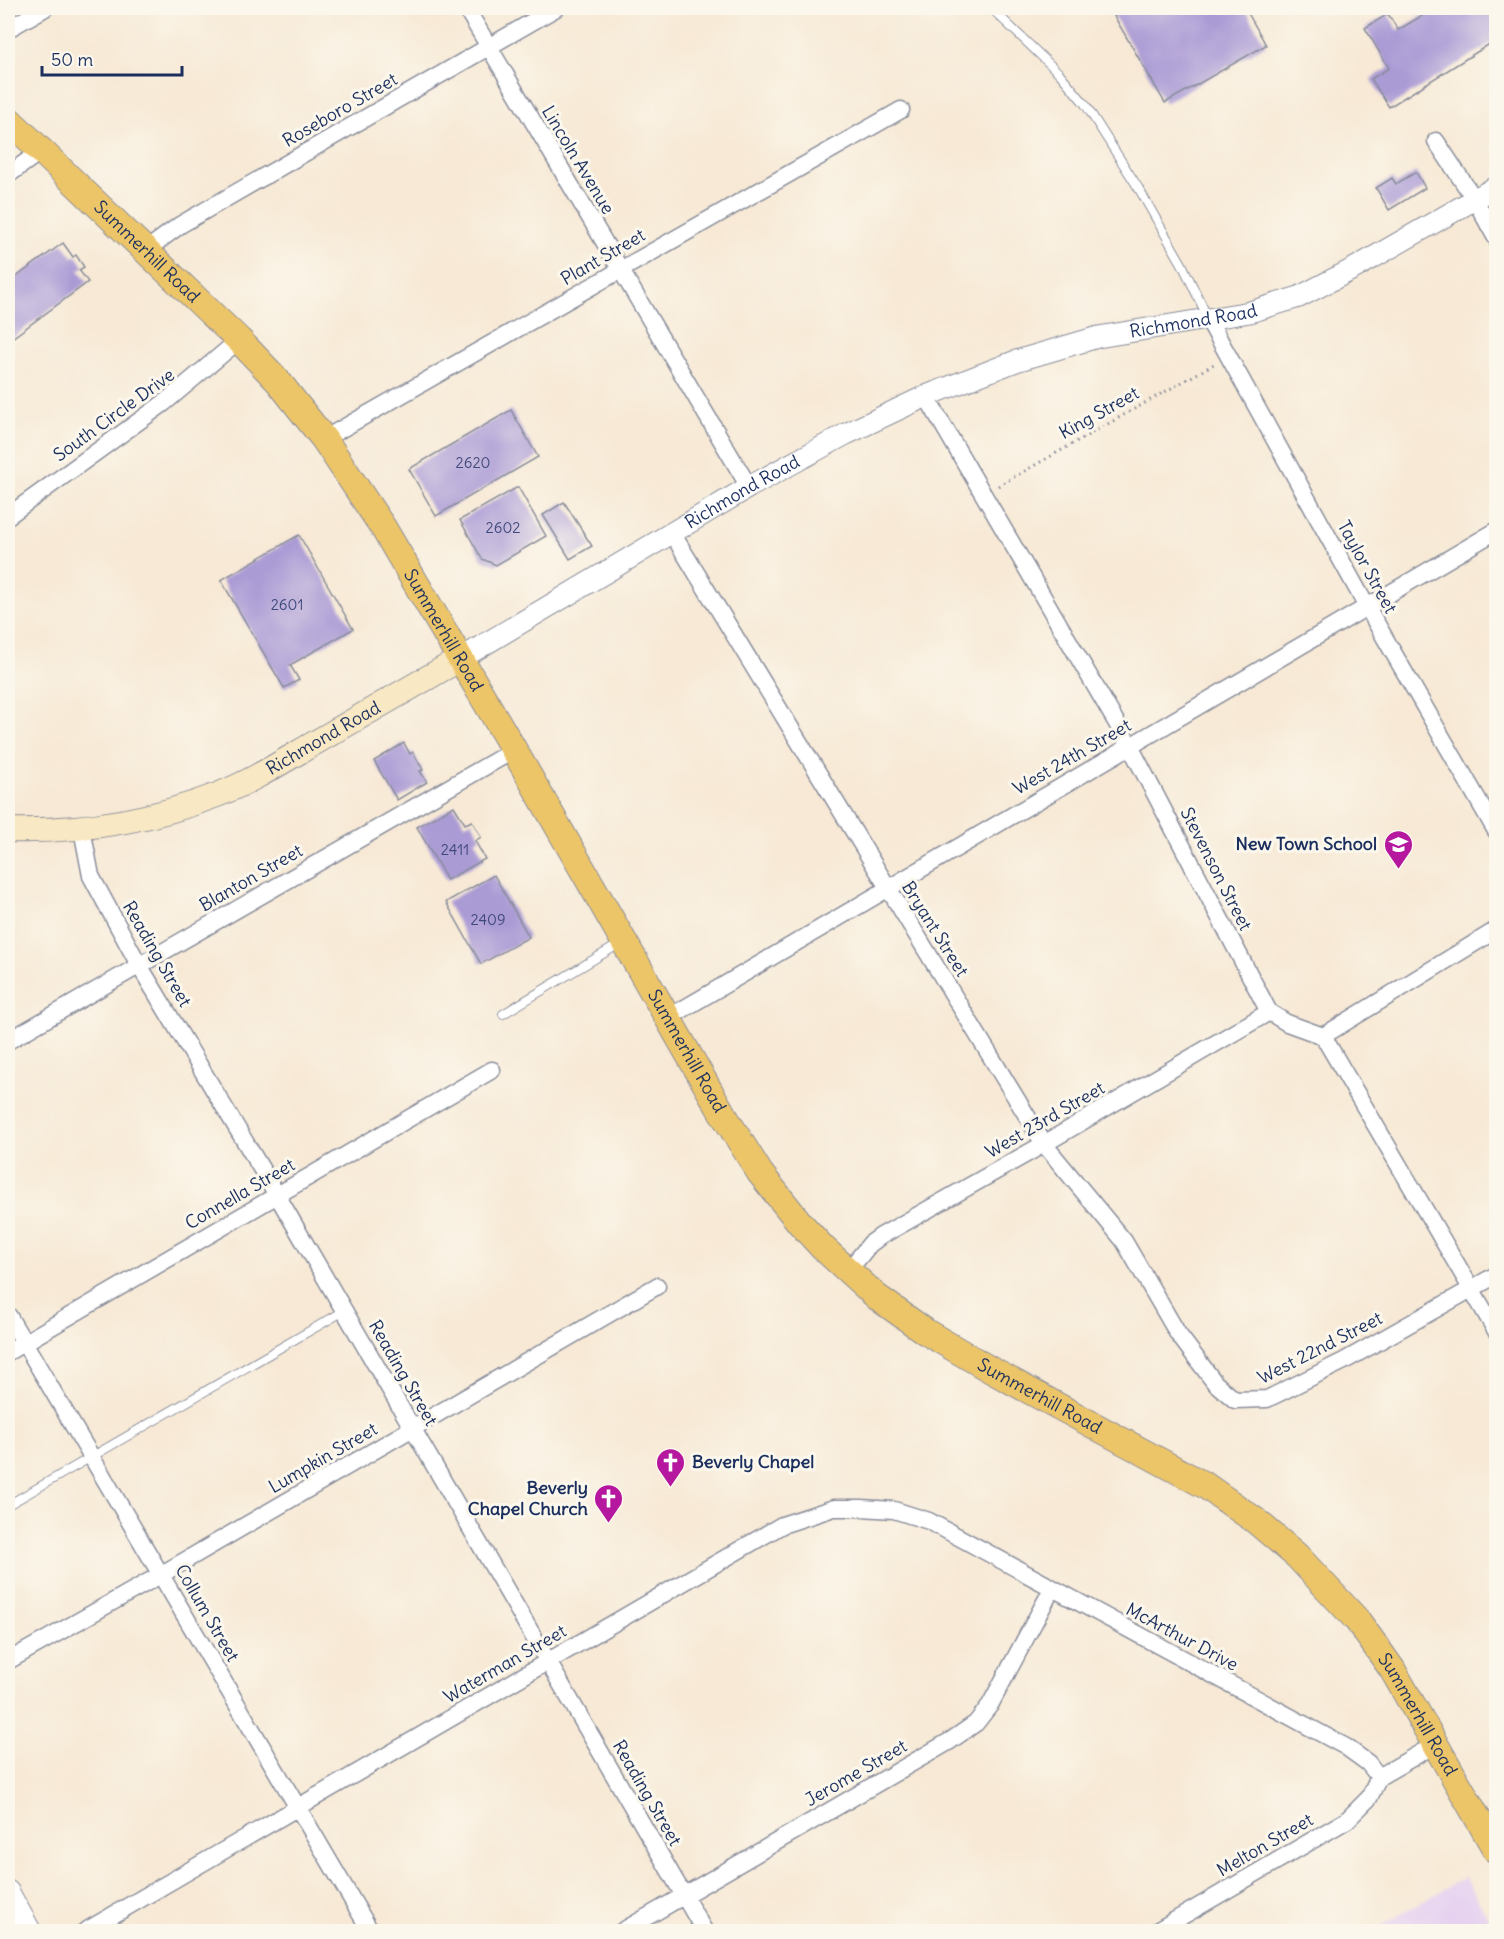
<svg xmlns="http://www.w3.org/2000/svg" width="1504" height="1939" font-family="Delius,sans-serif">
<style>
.built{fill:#e6d2f0}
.building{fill:#ab9bd5}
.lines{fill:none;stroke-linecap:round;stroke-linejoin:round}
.service-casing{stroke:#898c9a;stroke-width:10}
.minor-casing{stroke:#898c9a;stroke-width:19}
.tertiary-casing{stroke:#898c9a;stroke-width:23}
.secondary-casing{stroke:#898c9a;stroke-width:26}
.primary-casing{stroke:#898c9a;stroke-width:28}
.path{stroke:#898c9a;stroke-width:3;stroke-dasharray:1.5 4.5;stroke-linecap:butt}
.service{stroke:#fff;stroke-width:8}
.minor{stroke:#fff;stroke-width:16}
.tertiary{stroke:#fff;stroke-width:21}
.secondary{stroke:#f8e8c3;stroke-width:24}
.primary{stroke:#edc569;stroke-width:26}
.labels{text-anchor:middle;stroke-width:6;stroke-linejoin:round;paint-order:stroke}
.number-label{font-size:15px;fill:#3f4a7c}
.street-label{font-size:18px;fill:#1b2f5e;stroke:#fbf7ec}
.poi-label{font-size:18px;font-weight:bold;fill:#1b2f5e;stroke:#fbf7ec;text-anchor:end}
</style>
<rect width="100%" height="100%" fill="#fbf7ec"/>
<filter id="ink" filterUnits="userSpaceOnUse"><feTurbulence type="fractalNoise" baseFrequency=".0167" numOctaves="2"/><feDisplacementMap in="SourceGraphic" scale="12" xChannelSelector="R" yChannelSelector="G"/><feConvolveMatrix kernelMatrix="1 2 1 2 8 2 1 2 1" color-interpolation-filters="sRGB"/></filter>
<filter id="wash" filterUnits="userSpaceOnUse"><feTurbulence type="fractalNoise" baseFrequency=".008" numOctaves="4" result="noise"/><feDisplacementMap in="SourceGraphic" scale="24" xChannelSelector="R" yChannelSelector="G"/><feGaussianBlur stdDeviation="1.35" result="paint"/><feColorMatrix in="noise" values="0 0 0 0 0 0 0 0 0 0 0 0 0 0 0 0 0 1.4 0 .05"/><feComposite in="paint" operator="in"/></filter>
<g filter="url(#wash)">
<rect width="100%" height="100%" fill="#f7e9d5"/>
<path class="built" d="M1465 1877 1496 1931H1372Z"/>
<g id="blocks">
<path class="building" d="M1129 8H1245L1266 45 1165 103 1114 16Z
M1435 8H1496V40L1389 107 1371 79 1389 68 1365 28 1388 14 1398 30Z
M1416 172 1425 188 1389 210 1376 188 1392 178 1396 184Z
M63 243 73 257 76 255 84 267 79 270 88 282 8 341V283Z
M511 410 538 457 436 516 409 469Z
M518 487 546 536 496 565 482 559 460 520Z
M564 502 592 546 570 559 543 515Z
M299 535 353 629 290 665 299 680 284 688 221 580Z
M404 743 410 754 413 752 423 770 420 771 427 782 397 800 374 761Z
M454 806 465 824 472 821 481 837 475 841 485 859 447 880 417 827Z
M494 875 529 937 481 964 446 902Z"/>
</g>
</g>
<g filter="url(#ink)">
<use href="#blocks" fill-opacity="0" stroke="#898c9a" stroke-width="1.5"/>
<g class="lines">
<defs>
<path id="service" d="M991 8 1060 74 1085 104 1139 189 1182 264 1208 318
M503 1014 621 943
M8 1505 344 1311"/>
<path id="minor" d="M466 8 749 487
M8 29 45 8
M1436 141 1475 200 1496 238
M8 175 41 151
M145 251 180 225 556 8
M1208 319 1367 607 1496 831
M926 396 1130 746 1269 1012 1287 1023 1323 1036 1496 1331
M324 439 901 110
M8 516 164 403 239 340
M672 533 1044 1144 1124 1241 1178 1334 1215 1383 1235 1400 1267 1399 1344 1361 1496 1275
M82 829 91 876 139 965 277 1195 705 1932
M668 1018 1496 531
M1323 1036 1496 930
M8 1041 514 750
M848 1271 870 1244 881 1236 1044 1144 1269 1012
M8 1315 371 1932
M8 1352 492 1070
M8 1661 162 1574 657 1286
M1379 1777 1436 1744
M84 1932 782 1525 834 1508H861L894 1510 929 1521 1346 1747 1368 1763 1379 1777
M621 1932 950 1741 976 1723 990 1705 1052 1589
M1155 1932 1347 1820 1369 1798 1379 1777"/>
<g id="tertiary">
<path id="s1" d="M460 659 749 487 846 434 926 396 1016 361 1098 337 1250 312 1299 297 1355 268 1496 187"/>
<path d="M8 1891 31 1932"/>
</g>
<g id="secondary">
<path id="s2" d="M8 830C80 832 150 821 217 795 253 781 285 760 318 741 365 714 413 686 460 659"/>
</g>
<g id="primary">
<path id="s3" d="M8 119 239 340 278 381 324 439 384 529 514 750 720 1109 760 1173 800 1223 822 1247 877 1297 926 1332 991 1370 1206 1486 1256 1521 1297 1556 1357 1620 1392 1669 1496 1850"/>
</g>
</defs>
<use href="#service" class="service-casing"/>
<use href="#minor" class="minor-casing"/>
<use href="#tertiary" class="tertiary-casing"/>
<use href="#secondary" class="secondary-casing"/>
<use href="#primary" class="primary-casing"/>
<path class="path" d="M998 486 1214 364"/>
<use href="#service" class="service"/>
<use href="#minor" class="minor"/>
<use href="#tertiary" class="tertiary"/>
<use href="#secondary" class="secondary"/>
<use href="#primary" class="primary"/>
</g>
</g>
<defs>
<symbol id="school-pin" viewBox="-11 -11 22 30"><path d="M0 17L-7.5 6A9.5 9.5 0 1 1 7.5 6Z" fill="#b5179e" stroke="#fbf7ec"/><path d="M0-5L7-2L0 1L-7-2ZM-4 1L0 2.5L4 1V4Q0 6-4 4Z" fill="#fff"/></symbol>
<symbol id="church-pin" viewBox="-11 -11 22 30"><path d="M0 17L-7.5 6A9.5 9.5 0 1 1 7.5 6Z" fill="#b5179e" stroke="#fbf7ec"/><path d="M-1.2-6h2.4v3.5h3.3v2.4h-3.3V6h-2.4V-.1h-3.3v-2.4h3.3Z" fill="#fff"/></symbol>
</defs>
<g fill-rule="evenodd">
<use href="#school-pin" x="1382" y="828" width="33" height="45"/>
<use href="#church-pin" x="654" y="1446" width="33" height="45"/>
<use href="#church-pin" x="592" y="1482" width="33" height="45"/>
</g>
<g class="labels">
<g class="number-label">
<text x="473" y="468">2620</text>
<text x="503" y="533">2602</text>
<text x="287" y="610">2601</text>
<text x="455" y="855">2411</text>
<text x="488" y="925">2409</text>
</g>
<g class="street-label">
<text transform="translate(340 110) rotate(-30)" y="6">Roseboro Street</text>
<text transform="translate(578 160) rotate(59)" y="6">Lincoln Avenue</text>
<text dy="6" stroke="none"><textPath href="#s3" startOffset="192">Summerhill Road</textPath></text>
<text transform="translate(603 257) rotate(-30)" y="6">Plant Street</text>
<text dy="6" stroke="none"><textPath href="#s1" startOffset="814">Richmond Road</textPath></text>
<text transform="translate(1099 413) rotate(-29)" y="6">King Street</text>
<text transform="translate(114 415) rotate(-36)" y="6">South Circle Drive</text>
<text dy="6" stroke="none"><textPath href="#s1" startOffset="328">Richmond Road</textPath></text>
<text transform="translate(1367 567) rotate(61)" y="6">Taylor Street</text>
<text dy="6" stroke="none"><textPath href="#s3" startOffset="676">Summerhill Road</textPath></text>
<text dy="6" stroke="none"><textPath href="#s2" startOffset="334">Richmond Road</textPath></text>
<text transform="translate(1072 757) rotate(-30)" y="6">West 24th Street</text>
<text transform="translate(1216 869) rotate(63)" y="6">Stevenson Street</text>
<text transform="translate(251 878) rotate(-30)" y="6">Blanton Street</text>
<text transform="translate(935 929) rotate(58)" y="6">Bryant Street</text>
<text transform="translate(157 954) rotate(60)" y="6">Reading Street</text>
<text dy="6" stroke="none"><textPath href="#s3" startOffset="1162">Summerhill Road</textPath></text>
<text transform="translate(1045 1120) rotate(-30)" y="6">West 23rd Street</text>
<text transform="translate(240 1194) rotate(-30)" y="6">Connella Street</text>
<text transform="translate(1320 1348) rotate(-27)" y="6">West 22nd Street</text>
<text transform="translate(403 1373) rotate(60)" y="6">Reading Street</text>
<text dy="6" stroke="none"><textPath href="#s3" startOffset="1666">Summerhill Road</textPath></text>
<text transform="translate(323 1458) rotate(-30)" y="6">Lumpkin Street</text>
<text transform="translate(207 1613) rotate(60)" y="6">Collum Street</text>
<text transform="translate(1182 1637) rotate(28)" y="6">McArthur Drive</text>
<text transform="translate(505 1664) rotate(-30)" y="6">Waterman Street</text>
<text dy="6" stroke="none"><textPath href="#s3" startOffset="2170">Summerhill Road</textPath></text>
<text transform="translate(856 1773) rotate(-30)" y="6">Jerome Street</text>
<text transform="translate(647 1793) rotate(60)" y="6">Reading Street</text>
<text transform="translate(1265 1845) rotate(-30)" y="6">Melton Street</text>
</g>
<g class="poi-label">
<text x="1377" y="850">New Town School</text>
<text x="692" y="1468" text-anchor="start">Beverly Chapel</text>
<text x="588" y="1494">Beverly<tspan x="588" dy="21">Chapel Church</tspan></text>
</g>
</g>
<rect width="1504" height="1939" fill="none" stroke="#fbf7ec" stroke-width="30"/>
<path d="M42 66v9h140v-9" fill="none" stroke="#1b2f5e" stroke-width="3"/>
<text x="51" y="66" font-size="18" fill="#1b2f5e" stroke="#fbf7ec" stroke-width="4.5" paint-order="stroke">50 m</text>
</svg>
